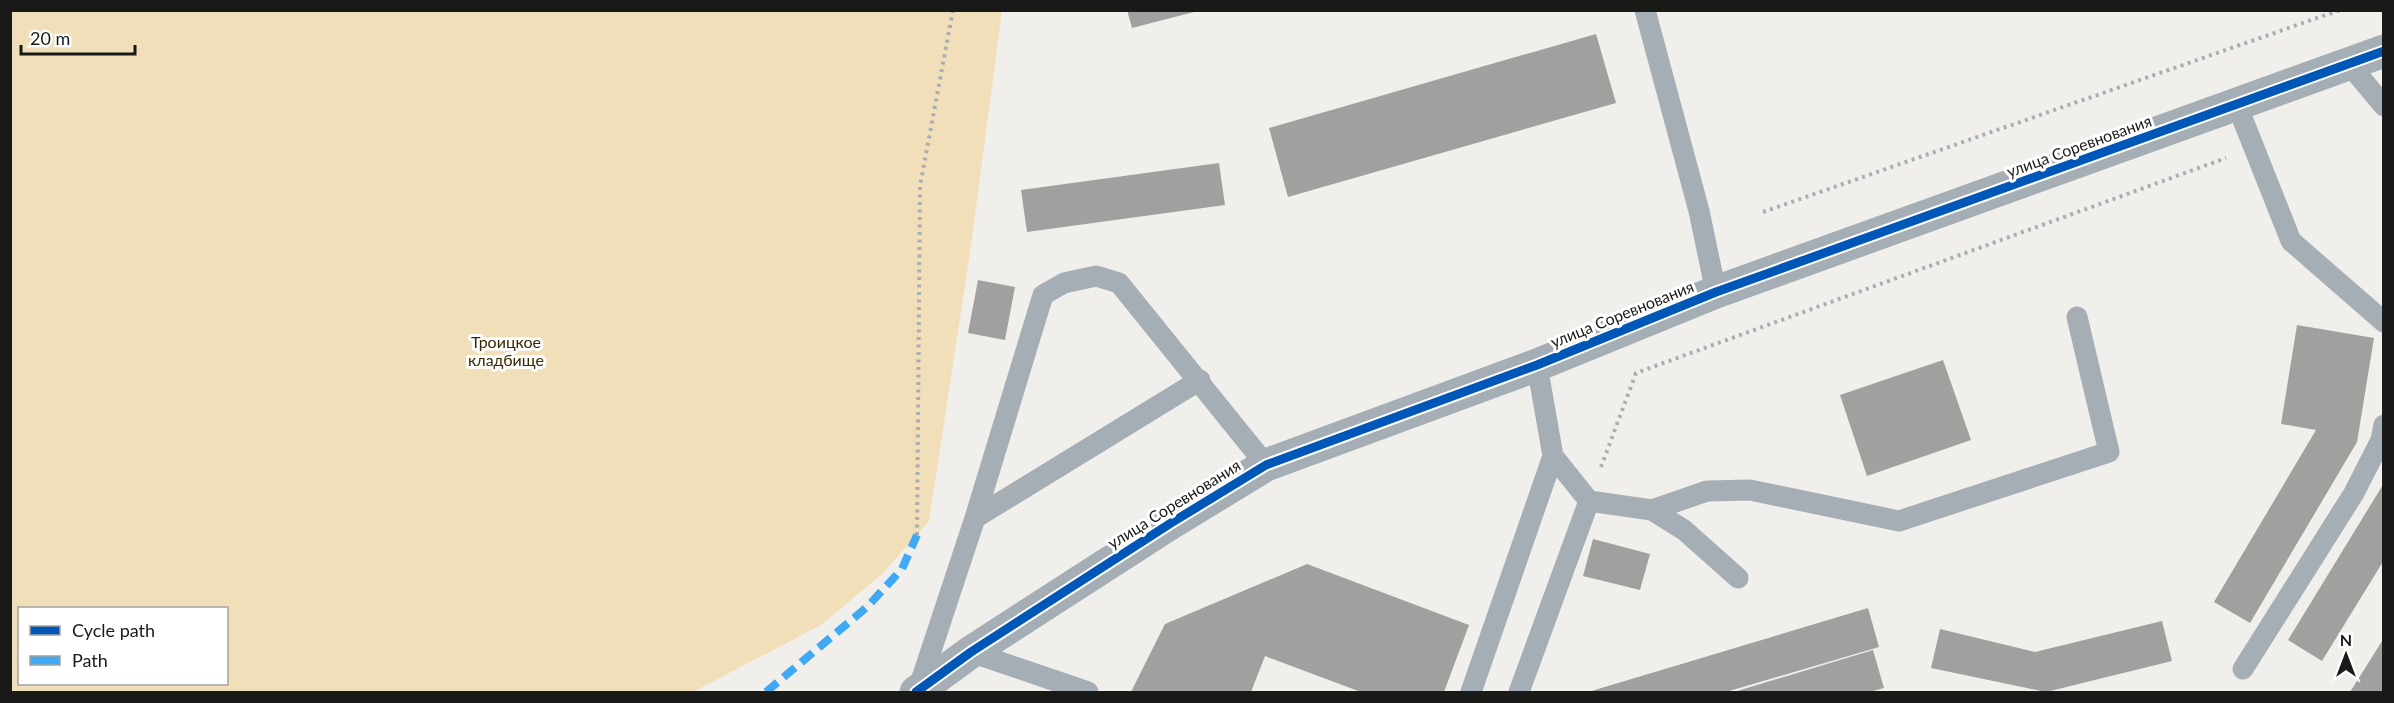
<svg xmlns="http://www.w3.org/2000/svg" width="2394" height="703" font-family="Lato,sans-serif">
<style>
.green{fill:#f1dfb9;fill-rule:evenodd}
.building{fill:#a1a09e}
.lines{fill:none;stroke-linecap:round;stroke-linejoin:round}
.path{stroke:#aaaeb0;stroke-width:4;stroke-dasharray:3 4.5;stroke-linecap:butt}
.service{stroke:#a4aeb4;stroke-width:21}
.minor{stroke:#a4aeb4;stroke-width:33}
.quiet{stroke:#3fa9f5;stroke-width:8;stroke-dasharray:15 8;stroke-linecap:butt}
.cycleway-casing{stroke:#fff;stroke-width:13}
.cycleway{stroke:#0057b8;stroke-width:9}
.labels{text-anchor:middle;stroke-width:6;stroke-linejoin:round;paint-order:stroke}
.street-label{font-size:16px;fill:#191917;stroke:#fff}
.park-label{font-size:16px;fill:#392800;stroke:#fff}
</style>
<rect width="100%" height="100%" fill="#f1efec"/>
<path class="green" d="M10 11H1002L970 253 929 521 882 574 821 625 693 692H11ZM20 608H226V684H20Z"/>
<path class="building" d="M1127 10H1198V11L1132 28Z
M1596 34 1616 103 1288 197 1269 128Z
M1219 163 1225 205 1027 232 1021 190Z
M978 280 1015 287 1005 340 968 333Z
M2297 325 2374 338 2357 442 2250 623 2214 602 2316 430 2281 424Z
M1943 360 1971 440 1867 476 1840 395Z
M2384 483V560L2322 661 2288 640Z
M1593 539 1650 554 1640 590 1583 576Z
M1307 564 1469 625 1444 692H1361L1265 656 1251 692H1131L1165 624Z
M1868 608 1879 647 1726 692H1588Z
M2162 621 2172 661 2046 692 1931 668 1940 629 2035 652Z
M2384 638V692H2350Z
M1873 650 1884 688 1869 692H1734Z"/>
<g class="lines">
<path class="path" d="M1763 212 2340 10
M1601 467 1636 373 2226 158
M917 535 920 186 953 10"/>
<path class="service" d="M1645 10 1699 211 1716 292
M2349 64 2384 106
M2237 105 2291 241 2384 322
M1589 501 1652 510 1707 491 1750 490 1899 521 2109 452 2077 317
M1652 510 1684 530 1738 578
M975 518 1200 380
M971 652 1088 692
M2243 669 2354 493 2381 440 2384 425
M918 690 975 518 1043 295 1064 283 1096 276 1119 283 1266 465
M1471 692 1553 456
M1519 692 1589 501 1553 456 1537 365"/>
<path class="minor" d="M916 692 971 652 1171 523 1266 465 1537 365 1716 292 2384 51"/>
<path class="quiet" d="M766 692 867 607 902 569 917 535"/>
<defs>
<path id="cycleway" d="M916 692 971 652 1171 523 1266 465 1537 365 1716 292 2384 51"/>
</defs>
<use href="#cycleway" class="cycleway-casing"/>
<use href="#cycleway" class="cycleway"/>
</g>
<g class="labels">
<g class="street-label">
<text transform="translate(2079 146) rotate(-20)" y="6">улица Соревнования</text>
<text transform="translate(1622 314) rotate(-22)" y="6">улица Соревнования</text>
<text transform="translate(1174 504) rotate(-32)" y="6">улица Соревнования</text>
</g>
<g class="park-label">
<text x="506" y="348">Троицкое<tspan x="506" dy="18">кладбище</tspan></text>
</g>
</g>
<rect width="2394" height="703" fill="none" stroke="#191917" stroke-width="24"/>
<rect x="18" y="607" width="210" height="78" fill="#ffffff" stroke="#a3a3a2" stroke-width="1.5"/>
<rect x="30" y="626" width="30" height="9" fill="#0057b8" stroke="#a3a3a2" stroke-width="1.5"/>
<text x="72" y="637" font-size="18" fill="#191917">Cycle path</text>
<rect x="30" y="656" width="30" height="9" fill="#3fa9f5" stroke="#a3a3a2" stroke-width="1.5"/>
<text x="72" y="667" font-size="18" fill="#191917">Path</text>
<g transform="translate(2346 655)" stroke="#ffffff" stroke-width="4.5" paint-order="stroke">
<path d="M0-4.5L10 22L0 15L-10 22Z" fill="#191917"/>
<text y="-9" font-size="16" font-weight="bold" text-anchor="middle" fill="#191917">N</text>
</g>
<path d="M21 45v9h114v-9" fill="none" stroke="#191917" stroke-width="3"/>
<text x="30" y="45" font-size="18" fill="#191917" stroke="#ffffff" stroke-width="4.5" paint-order="stroke">20 m</text>
</svg>
